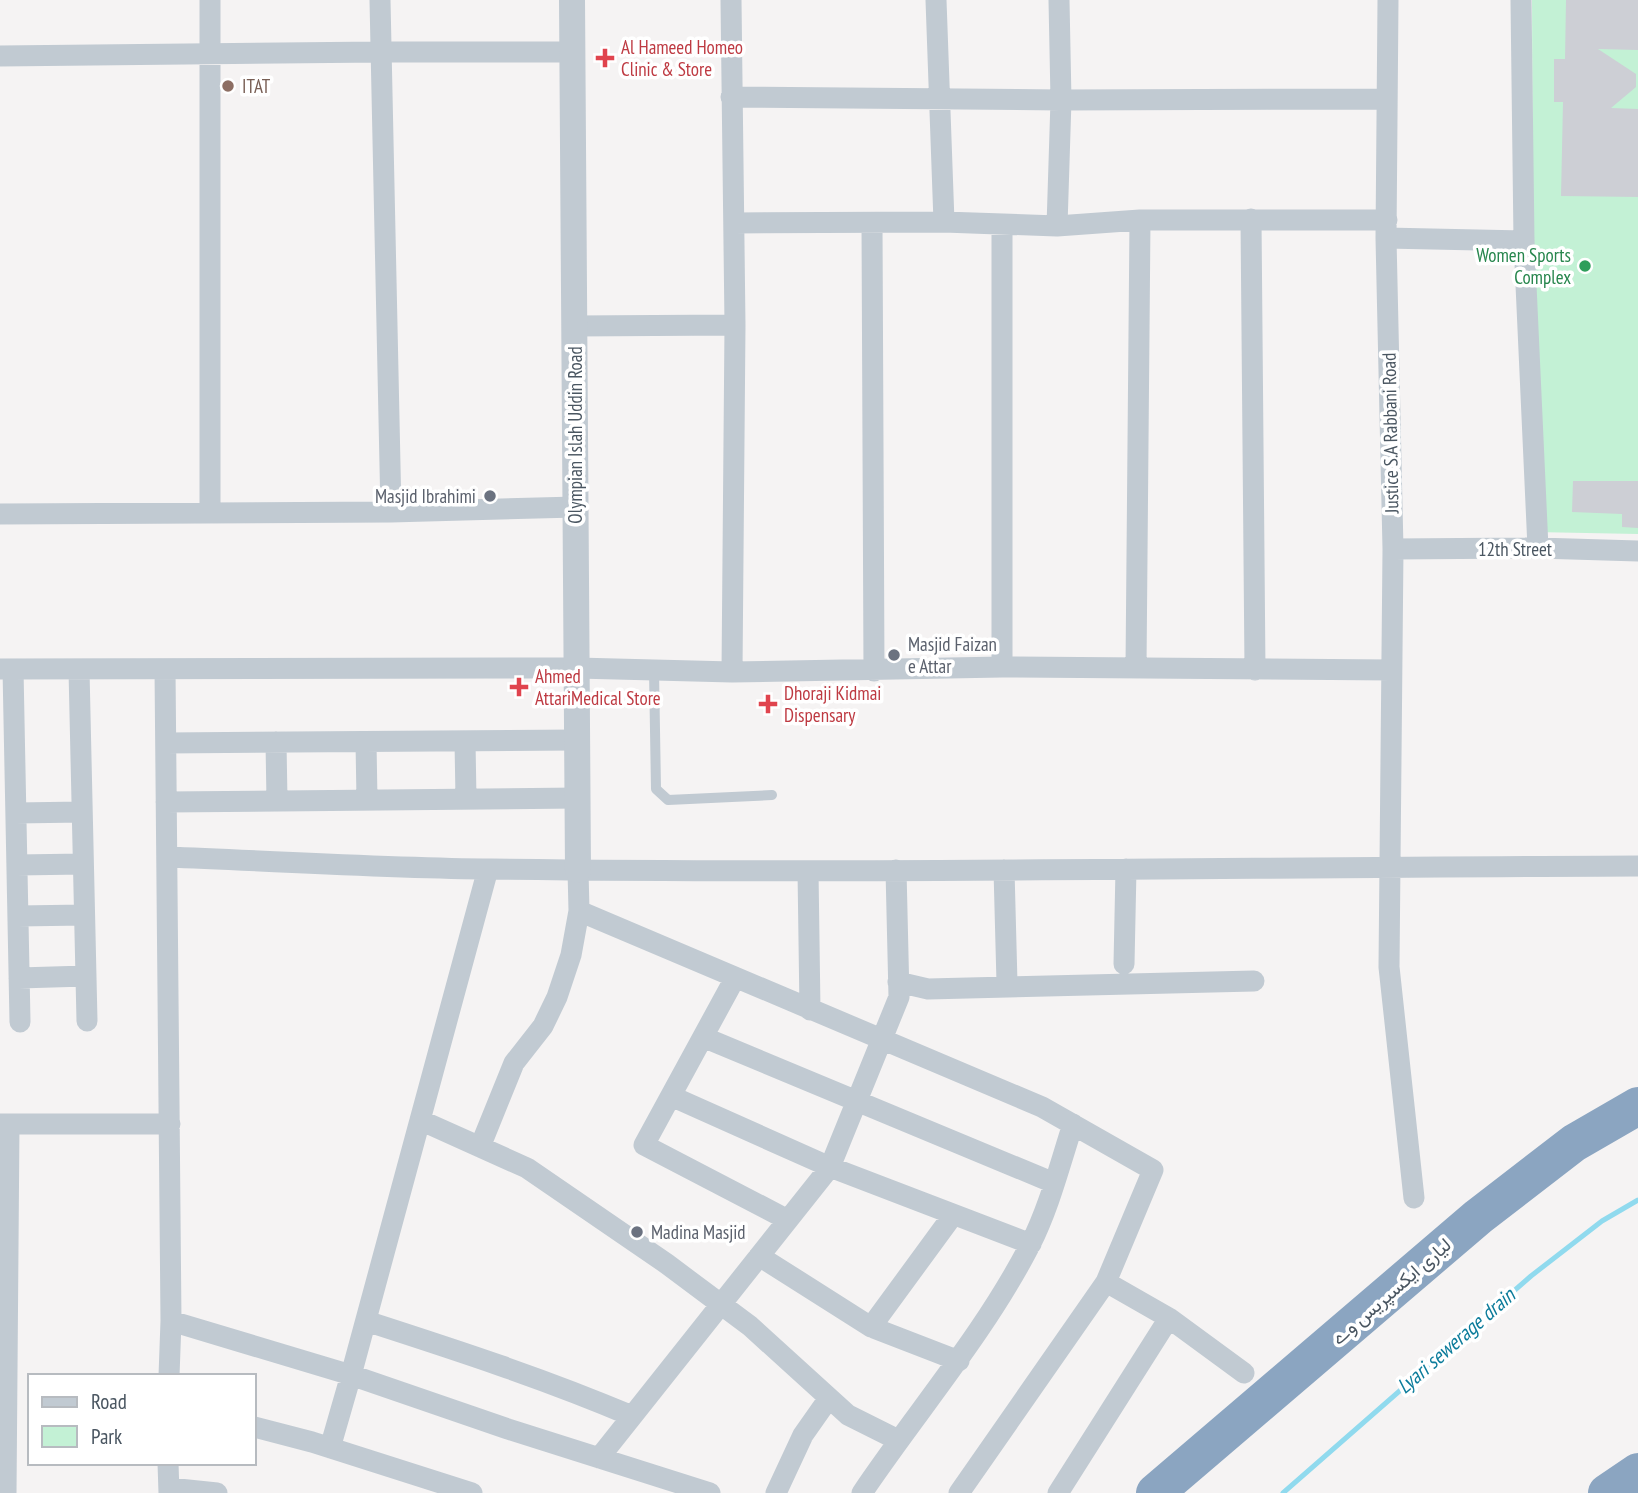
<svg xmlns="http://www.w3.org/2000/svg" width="1638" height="1493" font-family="'PT Sans Narrow',Vazirmatn,sans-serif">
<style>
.green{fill:#c3f1d5}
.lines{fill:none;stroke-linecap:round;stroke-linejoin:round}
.stream{stroke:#90daee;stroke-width:5}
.building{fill:#cdcfd5}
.service{stroke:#c1cad2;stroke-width:10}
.minor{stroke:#c1cad2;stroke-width:21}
.tertiary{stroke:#c1cad2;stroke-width:26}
.motorway{stroke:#8ba5c1;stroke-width:38}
.health-dot{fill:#e0444e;stroke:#fff;stroke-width:2.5}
.education-dot{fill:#8d6e63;stroke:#fff;stroke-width:2.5}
.leisure-dot{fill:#2e9e5b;stroke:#fff;stroke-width:2.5}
.worship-dot{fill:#6b7280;stroke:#fff;stroke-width:2.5}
.labels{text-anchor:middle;stroke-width:7;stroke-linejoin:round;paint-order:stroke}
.health-label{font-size:19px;fill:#be3a42;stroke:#fff;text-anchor:start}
.education-label{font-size:19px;fill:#785e54;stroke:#fff;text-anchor:start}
.leisure-label{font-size:19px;fill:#27864d;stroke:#fff;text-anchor:end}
.street-label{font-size:19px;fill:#4a5661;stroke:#fff}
.worship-label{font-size:19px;fill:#5b616d;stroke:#fff;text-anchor:start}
.water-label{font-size:21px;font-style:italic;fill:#0c7c9b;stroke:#fff}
</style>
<rect width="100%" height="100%" fill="#f5f3f3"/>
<path class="green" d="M1532 0H1638V534L1534 532Z"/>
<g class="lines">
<path class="stream" d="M1283 1493 1531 1276 1602 1221 1638 1200"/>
</g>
<path class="building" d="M1566 0H1638V50L1598 49 1636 74V87L1611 108 1638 109V197L1561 196 1563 102H1554V59H1565Z
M1573 481H1638V528L1622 527V514L1572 512Z"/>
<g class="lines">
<path class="service" d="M654 671 656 789 668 800 772 795"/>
<path class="minor" d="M380 0 391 512
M731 0 735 325 732 672
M936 0 944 222
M1388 0 1386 238 1393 549 1389 967 1414 1198
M1521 0 1524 241 1538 548
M0 56 380 52H572
M731 97 1061 100 1387 99
M1251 219 1255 670
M734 223 944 222 1057 226 1140 220H1387
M872 223 874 671
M1002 224V667
M1057 226 1061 100 1059 0
M1386 238 1524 241
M574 326 735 325
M210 511V0
M0 514 391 512 576 507
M1393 549 1538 548 1638 551
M1136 668 1140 220
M0 669 577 668 732 672 1002 667 1391 670
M13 669 20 1022
M165 669 171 1321 169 1376
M79 670 87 1021
M465 741 466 799
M276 742 277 801
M366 742 367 800
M166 743 577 740
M166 802 578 798
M16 813 82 812
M167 857C275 861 384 868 492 869 874 874 1256 867 1638 866
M17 865 83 864
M578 870 579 911 1042 1107 1153 1170 1106 1282 959 1493
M1004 870 1007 983
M808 871 810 1010
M18 916 84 915
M1124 964 1126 869
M19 978 86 976
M735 978 644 1145 788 1220
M898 982 928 989 1254 981
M703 1037 1054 1183
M671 1096 830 1167 1031 1244
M420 1120 527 1168 667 1264 750 1326 848 1415 898 1440
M0 1124H170
M480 1147 514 1063 543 1026 557 997 571 955 579 911
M759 1256 871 1327 959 1361
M1169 1318 1244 1373
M171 1321 351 1375 508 1429 710 1493
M366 1321C456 1350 545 1379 632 1416
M871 1327 953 1215
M254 1427 312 1442 472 1493
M330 1448 351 1375 488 869
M599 1458 830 1167 899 997 896 870
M168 1463 169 1493
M169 1488 217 1493
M6 1493 9 1124
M776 1493 803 1435 829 1398
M862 1493C918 1410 984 1334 1030 1245 1049 1208 1060 1164 1073 1124
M1058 1493 1169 1318 1106 1282"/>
<path class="tertiary" d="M572 0 578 870"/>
<path class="motorway" d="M1155 1493 1478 1217 1574 1143 1638 1106
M1607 1493 1638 1472"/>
</g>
<g class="health-dot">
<path d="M601.5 47.5h7v7h7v7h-7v7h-7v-7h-7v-7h7z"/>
<path d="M515.5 676.5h7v7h7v7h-7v7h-7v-7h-7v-7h7z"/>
<path d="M764.5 693.5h7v7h7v7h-7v7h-7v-7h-7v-7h7z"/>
</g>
<circle class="education-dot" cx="228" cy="86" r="7"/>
<circle class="leisure-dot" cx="1585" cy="266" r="7"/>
<g class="worship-dot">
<circle cx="490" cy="496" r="7"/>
<circle cx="894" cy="655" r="7"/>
<circle cx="637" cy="1232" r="7"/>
</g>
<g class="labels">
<g class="health-label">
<text x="621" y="54">Al Hameed Homeo<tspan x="621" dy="22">Clinic &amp; Store</tspan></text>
<text x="535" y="683">Ahmed<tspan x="535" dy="22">AttariMedical Store</tspan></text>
<text x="784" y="700">Dhoraji Kidmai<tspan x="784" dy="22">Dispensary</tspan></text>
</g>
<g class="education-label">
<text x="242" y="93">ITAT</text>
</g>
<g class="leisure-label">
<text x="1571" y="262">Women Sports<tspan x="1571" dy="22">Complex</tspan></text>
</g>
<g class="street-label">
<text transform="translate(1390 433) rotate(-91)" y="7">Justice S.A Rabbani Road</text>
<text transform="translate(575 435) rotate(-90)" y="7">Olympian Islah Uddin Road</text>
<text x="1515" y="556">12th Street</text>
<text transform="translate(1391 1291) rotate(-41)" y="7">لیاری ایکسپریس وے</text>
</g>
<g class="worship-label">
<text x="476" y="503" text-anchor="end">Masjid Ibrahimi</text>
<text x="908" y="651">Masjid Faizan<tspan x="908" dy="22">e Attar</tspan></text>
<text x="651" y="1239">Madina Masjid</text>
</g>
<g class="water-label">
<text transform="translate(1456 1341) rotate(-41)" y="7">Lyari sewerage drain</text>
</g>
</g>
<rect x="28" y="1374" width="228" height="91" fill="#ffffff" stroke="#b7bbc0" stroke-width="2"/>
<rect x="42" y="1397" width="35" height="10" fill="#c1cad2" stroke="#b7bbc0" stroke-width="2"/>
<text x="91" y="1409" font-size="21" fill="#4a5661">Road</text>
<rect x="42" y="1426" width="35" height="21" fill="#c3f1d5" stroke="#b7bbc0" stroke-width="2"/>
<text x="91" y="1444" font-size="21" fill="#4a5661">Park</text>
</svg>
